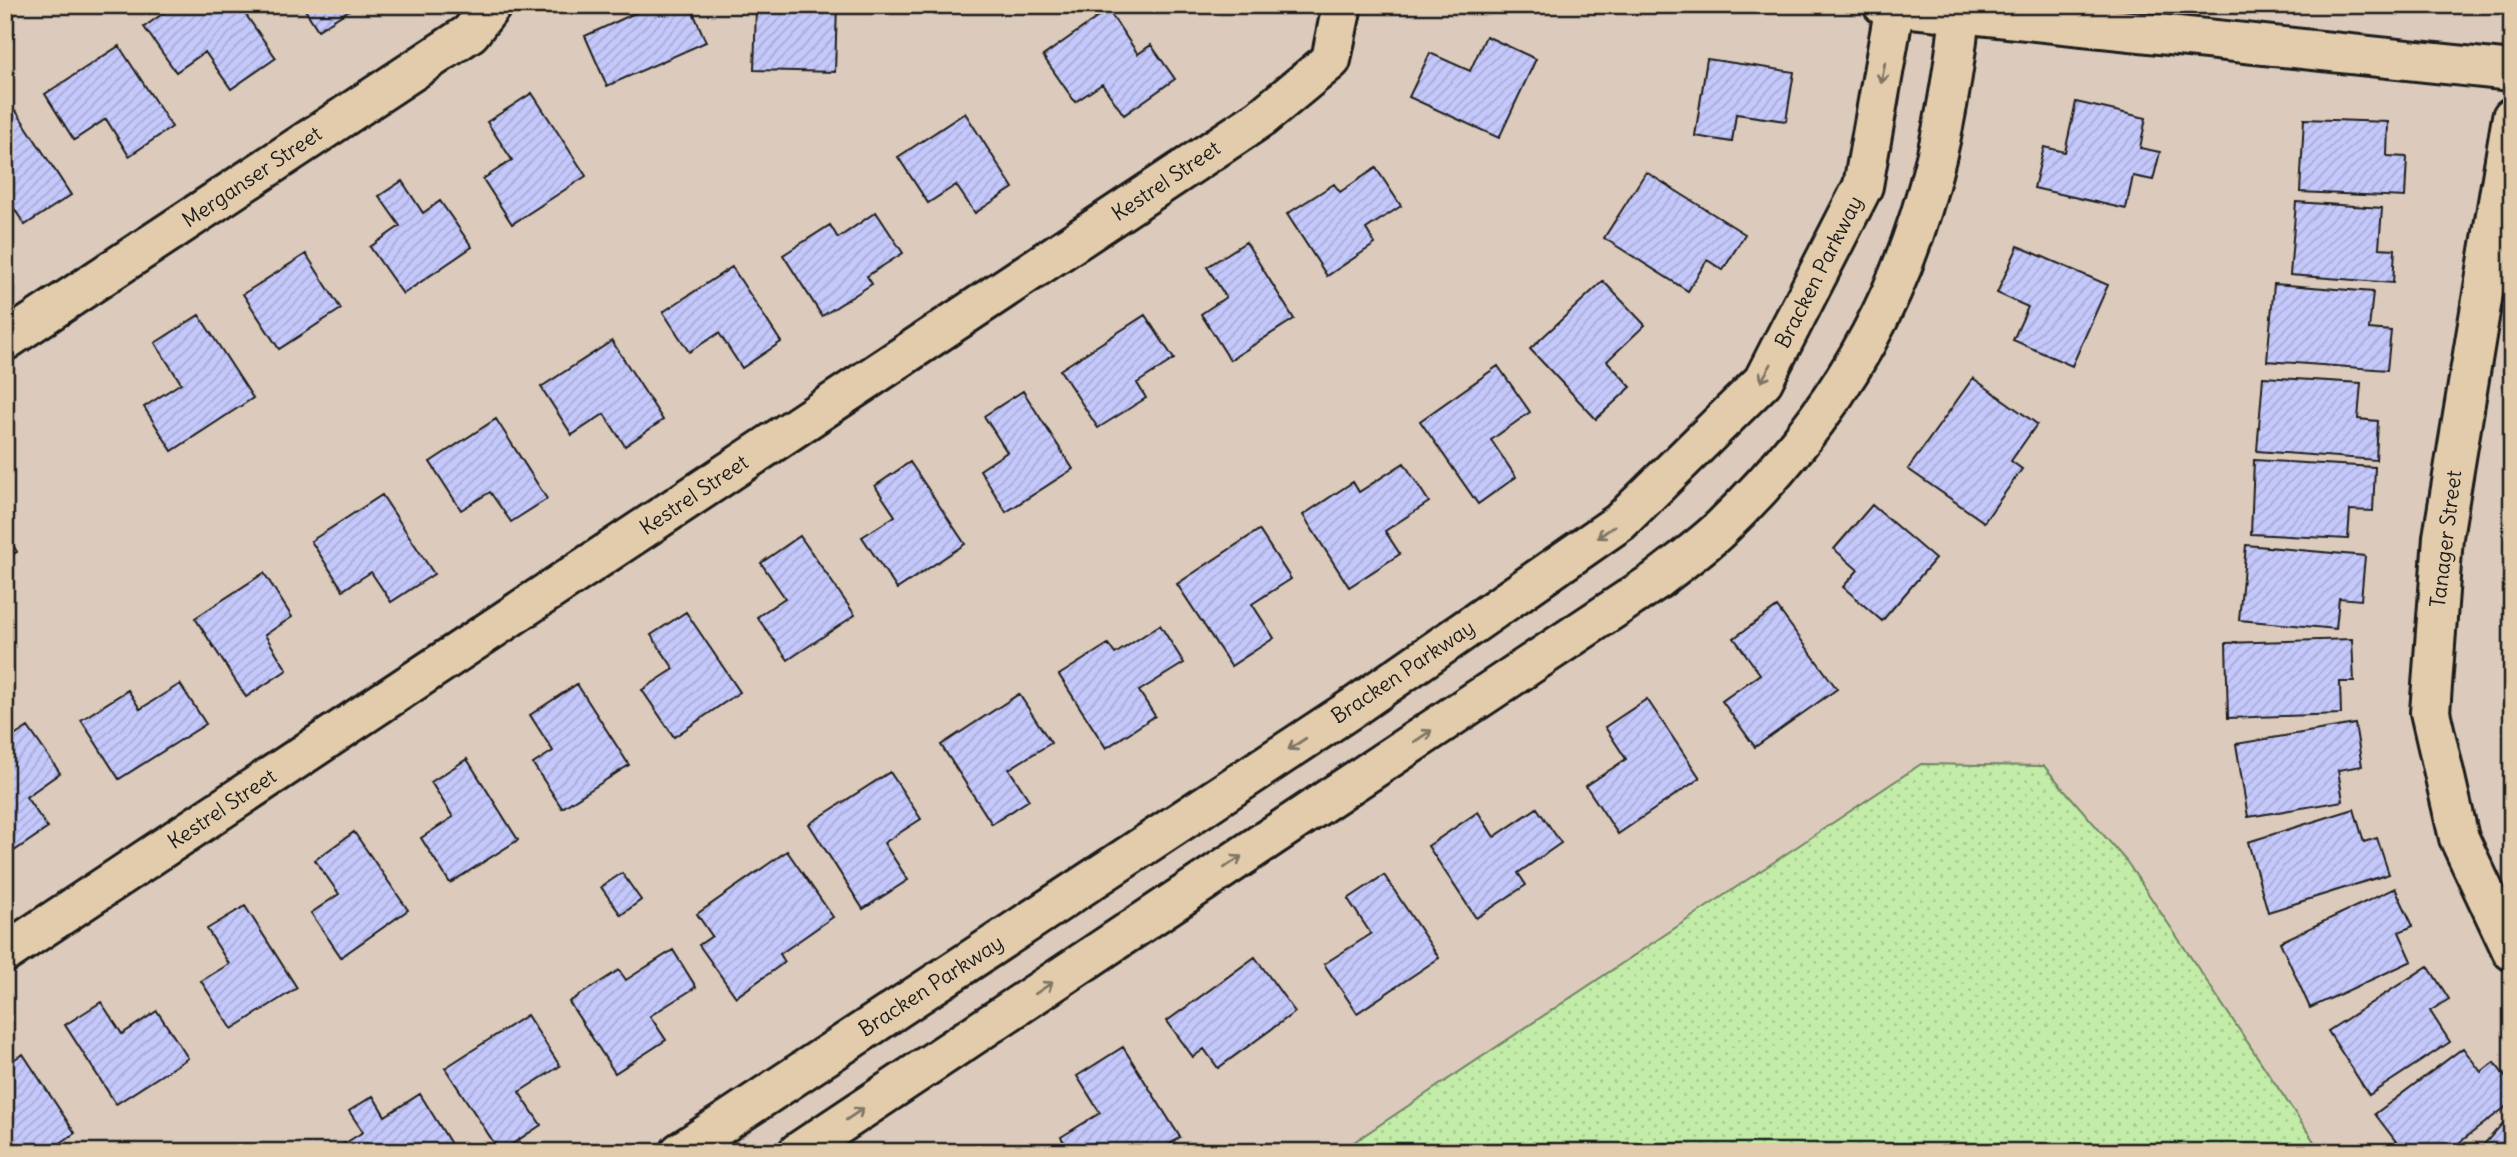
<svg xmlns="http://www.w3.org/2000/svg" width="2517" height="1157" font-family="Delius,sans-serif">
<style>
.grass{fill:url(#grass-dots);stroke:#6f8462;stroke-width:2}
.building{fill:url(#building-hatch);stroke:#1c1c1c;stroke-width:2}
.lines{fill:none;stroke-linecap:round;stroke-linejoin:round}
.minor-casing{stroke:#1c1c1c;stroke-width:44}
.minor{stroke:#e2ccac;stroke-width:38}
.oneway{stroke:#7f7464}
.labels{text-anchor:middle;stroke-width:7;stroke-linejoin:round;paint-order:stroke}
.street-label{font-size:21px;fill:#1c1c1c;stroke:#e2ccac}
</style>
<defs>
<pattern id="grass-dots" width="8" height="8" patternUnits="userSpaceOnUse" patternTransform="scale(1.75)"><rect width="8" height="8" fill="#c2eca8"/><path d="M2 2h.1M6 6h.1" fill="none" stroke="#a6ca90" stroke-width="1.8" stroke-linecap="round"/></pattern>
<pattern id="building-hatch" width="6" height="6" patternUnits="userSpaceOnUse" patternTransform="scale(1.75)"><rect width="6" height="6" fill="#c4c8fa"/><path d="M-1 1l2-2M0 6l6-6M5 7l2-2" fill="none" stroke="#a8abd6"/></pattern>
</defs>
<rect width="100%" height="100%" fill="#dccbbc"/>
<filter id="ink" filterUnits="userSpaceOnUse"><feTurbulence type="fractalNoise" baseFrequency=".0143" numOctaves="2"/><feDisplacementMap in="SourceGraphic" scale="14" xChannelSelector="R" yChannelSelector="G"/><feConvolveMatrix kernelMatrix="1 2 1 2 8 2 1 2 1" color-interpolation-filters="sRGB"/></filter>
<g filter="url(#ink)">
<path class="grass" d="M1921 764 2044 766 2127 862 2321 1152H1339Z"/>
<path class="building" d="M175 5H239L276 58 231 89 205 52 176 72 144 27Z
M302 5H357L318 30Z
M640 5H690L706 42 607 86 585 36 642 10Z
M795 5H837L835 72 754 70 756 9 795 10Z
M1108 10 1138 54 1151 45 1175 79 1124 115 1102 84 1075 102 1043 56Z
M1486 36 1536 59 1499 138 1409 97 1430 53 1470 71Z
M119 46 172 127 129 156 106 119 74 140 45 94Z
M1707 59 1794 72 1786 121 1736 114 1732 142 1695 136Z
M532 93 586 176 512 224 483 179 512 160 487 122Z
M2076 102 2146 118 2140 148 2160 152 2153 180 2133 176 2126 209 2034 188 2044 147 2065 152Z
M16 111 71 195 25 225 5 195V119Z
M965 113 1013 188 975 213 956 185 928 203 898 157Z
M2304 119 2388 122 2387 156 2407 157 2405 197 2300 192Z
M1376 168 1401 206 1366 229 1375 244 1327 276 1287 214 1334 184 1340 192Z
M1646 172 1745 234 1723 270 1707 260 1688 291 1604 238Z
M402 181 423 213 440 201 472 247 403 294 370 247 400 226 379 196Z
M2296 202 2382 208 2379 248 2395 249 2393 283 2290 275Z
M876 212 903 253 867 276 872 284 822 316 783 255 830 225 838 238Z
M1246 242 1294 319 1230 360 1201 314 1226 297 1207 267Z
M2018 246 2108 285 2072 366 2013 340 2028 307 1997 293Z
M306 254 341 309 279 349 243 294Z
M732 267 781 342 742 368 719 333 689 352 663 312Z
M1603 281 1645 325 1607 361 1631 387 1596 419 1530 349Z
M2274 284 2373 292 2369 329 2391 331 2387 370 2267 361Z
M199 315 253 398 172 451 144 407 181 383 155 343Z
M1145 315 1174 359 1137 383 1146 398 1098 428 1060 370Z
M612 341 663 420 625 446 604 414 572 435 541 387Z
M1498 366 1530 412 1491 440 1516 477 1478 504 1420 421Z
M2263 377 2361 383 2358 419 2378 421 2376 460 2257 451Z
M1973 378 2037 424 2011 461 2022 469 1984 522 1908 469Z
M1023 391 1073 469 1006 512 980 470 1007 452 984 416Z
M496 419 547 499 511 522 490 492 461 510 430 462Z
M2254 460 2375 467 2373 511 2350 510 2348 539 2251 534Z
M910 462 965 544 897 589 862 537 895 516 875 486Z
M1404 463 1429 502 1385 531 1400 554 1349 587 1303 515 1353 482 1359 492Z
M382 495 434 574 391 602 371 572 343 590 311 541Z
M1872 505 1935 559 1882 621 1843 587 1858 570 1834 549Z
M1259 530 1291 579 1252 604 1274 638 1231 666 1177 584Z
M5 531 17 552 5 559Z
M800 536 855 615 788 660 757 617 785 598 761 563Z
M2246 545 2365 556 2361 600 2339 598 2336 629 2239 620Z
M264 573 292 617 265 635 287 670 246 697 195 618Z
M1777 607 1837 689 1755 747 1722 701 1760 674 1734 638Z
M686 612 740 692 674 737 642 690 674 669 651 635Z
M1160 625 1184 663 1139 691 1155 716 1106 748 1059 675 1108 644 1115 654Z
M2352 639 2354 682H2340L2341 714 2228 718 2226 643Z
M180 684 206 724 119 779 81 720 128 690 140 709Z
M577 684 629 765 562 808 533 764 553 751 530 715Z
M1019 694 1051 743 1009 769 1029 800 992 824 941 745Z
M1647 699 1700 778 1618 834 1586 786 1626 759 1605 727Z
M2355 724 2362 766 2338 770 2343 801 2248 817 2236 744Z
M28 727 60 773 26 797 48 828 14 851 5 838V742Z
M467 759 518 840 450 883 421 838 453 817 431 782Z
M890 772 921 819 884 843 908 880 863 909 809 824Z
M1537 808 1561 843 1518 873 1526 885 1476 918 1428 846 1478 812 1494 837Z
M2354 809 2364 842 2377 838 2389 874 2268 912 2248 842Z
M354 832 408 910 341 957 311 913 339 894 315 860Z
M787 851 833 917 780 954 785 962 736 997 699 945 712 936 697 914Z
M622 873 641 900 621 915 601 887Z
M1384 875 1439 958 1357 1013 1324 964 1371 934 1348 899Z
M2395 888 2413 926 2399 932 2412 961 2310 1008 2280 942Z
M245 906 297 988 232 1029 201 981 229 964 207 929Z
M673 950 696 987 650 1016 666 1040 615 1073 569 1002 619 970 626 980Z
M1255 957 1295 1012 1218 1068 1204 1049 1193 1057 1167 1021Z
M2428 966 2449 999 2430 1011 2450 1042 2369 1095 2328 1031Z
M101 1002 122 1034 157 1011 188 1058 116 1104 65 1025Z
M527 1015 560 1066 519 1092 541 1125 500 1152 445 1068Z
M1123 1047 1180 1137 1158 1152H1070L1061 1137 1100 1113 1077 1076Z
M2463 1048 2481 1072 2494 1062 2512 1086V1102L2447 1152H2404L2375 1114Z
M23 1054 75 1133 47 1152H5V1065Z
M420 1094 456 1152H331L363 1132 349 1111 373 1096 385 1116Z
M2512 1113V1152H2477Z"/>
<g class="lines">
<defs>
<path id="minor" d="M1883 5 2512 71
M2512 117 2443 537 2430 712 2459 838 2512 951
M5 341 470 33 492 5
M5 953 1261 118 1331 60 1342 5
M680 1152 1354 707 1620 522 1763 381 1863 186 1895 5
M798 1152 1657 580C1677 564 1700 548 1719 530 1878 378 1939 222 1961 5"/>
</defs>
<use href="#minor" class="minor-casing"/>
<use href="#minor" class="minor"/>
</g>
<defs><path id="oneway-shaft" d="M-6 0H5M1.5-3L5.5 0L1.5 3" fill="none" stroke-width="1.6" stroke-linecap="round" stroke-linejoin="round" transform="scale(1.75)"/></defs>
<g class="oneway">
<use href="#oneway-shaft" transform="translate(1883 73) rotate(100)"/>
<use href="#oneway-shaft" transform="translate(1766 373) rotate(120)"/>
<use href="#oneway-shaft" transform="translate(1606 532) rotate(145)"/>
<use href="#oneway-shaft" transform="translate(1423 736) rotate(-34)"/>
<use href="#oneway-shaft" transform="translate(1297 744) rotate(147)"/>
<use href="#oneway-shaft" transform="translate(1233 862) rotate(-34)"/>
<use href="#oneway-shaft" transform="translate(1044 988) rotate(-34)"/>
<use href="#oneway-shaft" transform="translate(855 1114) rotate(-34)"/>
</g>
</g>
<g class="labels">
<g class="street-label">
<text transform="translate(252 177) rotate(-34)" y="7">Merganser Street</text>
<text transform="translate(1166 181) rotate(-34)" y="7">Kestrel Street</text>
<text transform="translate(1819 272) rotate(-63)" y="7">Bracken Parkway</text>
<text transform="translate(694 495) rotate(-34)" y="7">Kestrel Street</text>
<text transform="translate(2446 539) rotate(-83)" y="7">Tanager Street</text>
<text transform="translate(1403 672) rotate(-34)" y="7">Bracken Parkway</text>
<text transform="translate(222 809) rotate(-34)" y="7">Kestrel Street</text>
<text transform="translate(931 986) rotate(-33)" y="7">Bracken Parkway</text>
</g>
</g>
<rect width="2517" height="1157" fill="none" stroke="#e2ccac" stroke-width="28"/>
<rect x="14" y="14" width="2489" height="1129" fill="none" stroke="#1c1c1c" stroke-width="2.5" filter="url(#ink)"/>
</svg>
